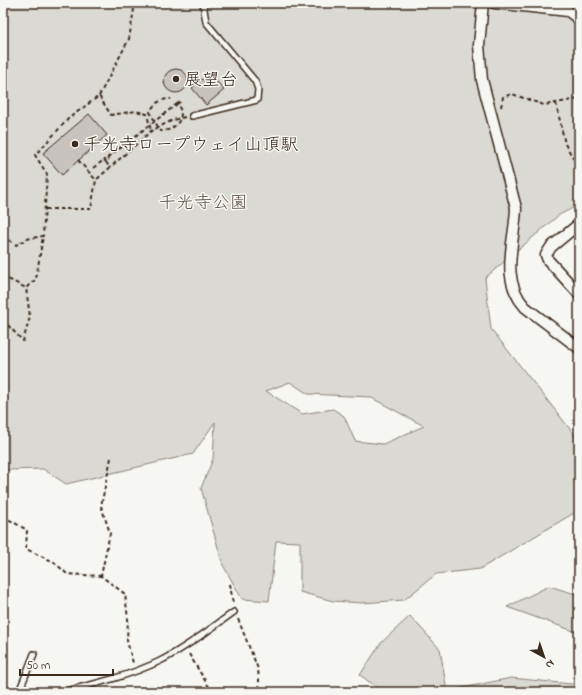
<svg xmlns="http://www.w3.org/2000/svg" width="582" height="695" font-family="'Indie Flower','Klee One',sans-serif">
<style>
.green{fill:#dad9d3;stroke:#8a8278;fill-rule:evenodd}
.building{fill:#c8c3be;stroke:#3b2a1e}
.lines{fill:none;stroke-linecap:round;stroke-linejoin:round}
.service-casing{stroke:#3b2a1e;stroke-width:8}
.minor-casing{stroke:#3b2a1e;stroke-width:13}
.path{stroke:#3b2a1e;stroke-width:2;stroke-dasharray:4 3;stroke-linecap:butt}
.service{stroke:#f6f6f2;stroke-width:5}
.minor{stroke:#f6f6f2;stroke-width:10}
.path-bridge{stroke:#3b2a1e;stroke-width:2;stroke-dasharray:4 3;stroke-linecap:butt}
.poi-dot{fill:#3b2a1e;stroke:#f6f6f2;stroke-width:1.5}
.labels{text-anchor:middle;stroke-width:3;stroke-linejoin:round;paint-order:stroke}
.poi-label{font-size:18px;fill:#3b2a1e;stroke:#f6f6f2;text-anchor:start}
.park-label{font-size:18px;fill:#63564b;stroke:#f6f6f2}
</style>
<rect width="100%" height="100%" fill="#f6f6f2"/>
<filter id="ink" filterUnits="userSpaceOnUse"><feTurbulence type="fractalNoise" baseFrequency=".025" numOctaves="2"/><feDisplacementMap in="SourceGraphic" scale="8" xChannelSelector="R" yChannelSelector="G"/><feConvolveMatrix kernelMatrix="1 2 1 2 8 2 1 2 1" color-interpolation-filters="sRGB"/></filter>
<g filter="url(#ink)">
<path class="green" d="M3 3H579V205L559 215 485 278 491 329 574 434 579 445V510L480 569 436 574 404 600 362 603 333 601 300 592V542L276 541 269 601 242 599 223 565 201 488 213 459 215 422 193 454 66 484 43 469 7 470 3 464ZM290 382 308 394 370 397 424 426 383 444 355 441 344 416 333 409 302 414 266 391Z
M549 586 579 595V633L507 607Z
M410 616 440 649 447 691 511 678 571 684 579 681V692H383L360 675 381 643Z"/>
<path class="building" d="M164 81a12 12 0 1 1 24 0a12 12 0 1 1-24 0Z
M213 77 224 90 206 105 192 88 202 79 205 82Z
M89 114 107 135 62 175 43 153Z"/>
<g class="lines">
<defs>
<path id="service" d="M3 4 4 3
M192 116 257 100 258 89 255 81 206 22 203 3
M19 692 34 654
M62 692C95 684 129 676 160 661 186 648 210 629 234 612"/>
<path id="minor" d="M483 3 479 45 482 80 516 208C515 242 499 278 525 307L579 348
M494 3 568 11 579 19
M579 224 551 247 546 255 548 260 579 294"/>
</defs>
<use href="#service" class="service-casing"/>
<use href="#minor" class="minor-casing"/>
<path class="path" d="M99 96 129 39 135 3
M556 103 565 144 579 168
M177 104 181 101
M501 107 503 97 512 94 544 105 579 99
M107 158 109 160
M78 160 96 180
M106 162 110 168
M93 168 104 160
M45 209H91L96 180 151 131 173 120 185 117
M3 236 16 245 27 239 43 236 47 174 35 155 69 118 99 96 111 115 136 111 147 114 151 131
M3 275 10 280 26 288
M3 320 23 341 30 317 26 288 36 279 43 236
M111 458 101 506 110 533 101 576 125 594 128 619 127 641 133 663
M3 516 27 530 26 549 54 562 67 574 101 576
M230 584 233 604
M238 619 258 669 260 692
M189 654 212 692"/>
<use href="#service" class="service"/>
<use href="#minor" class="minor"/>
<path class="path-bridge" d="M106 162 104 160 107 158 177 104C188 117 174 132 160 131L150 112C154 103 161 99 171 99"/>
</g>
</g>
<g class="poi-dot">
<circle cx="176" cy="79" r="4"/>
<circle cx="75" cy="144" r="4"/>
</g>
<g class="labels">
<g class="poi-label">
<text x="184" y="85">展望台</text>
<text x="83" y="150">千光寺ロープウェイ山頂駅</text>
</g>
<g class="park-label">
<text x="203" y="208">千光寺公園</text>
</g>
</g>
<rect width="582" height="695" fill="none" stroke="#f6f6f2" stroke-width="16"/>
<rect x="8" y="8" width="566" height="679" fill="none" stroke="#3b2a1e" stroke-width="1.5" filter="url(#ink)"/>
<g transform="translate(544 657) rotate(140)" stroke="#f6f6f2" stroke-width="3" paint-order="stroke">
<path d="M0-3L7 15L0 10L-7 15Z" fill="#3b2a1e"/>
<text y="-6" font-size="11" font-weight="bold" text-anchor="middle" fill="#3b2a1e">N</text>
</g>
<path d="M20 669v6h93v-6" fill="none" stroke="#3b2a1e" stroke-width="2"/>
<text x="26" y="669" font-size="12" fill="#3b2a1e" stroke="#f6f6f2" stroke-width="3" paint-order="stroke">50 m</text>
</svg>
